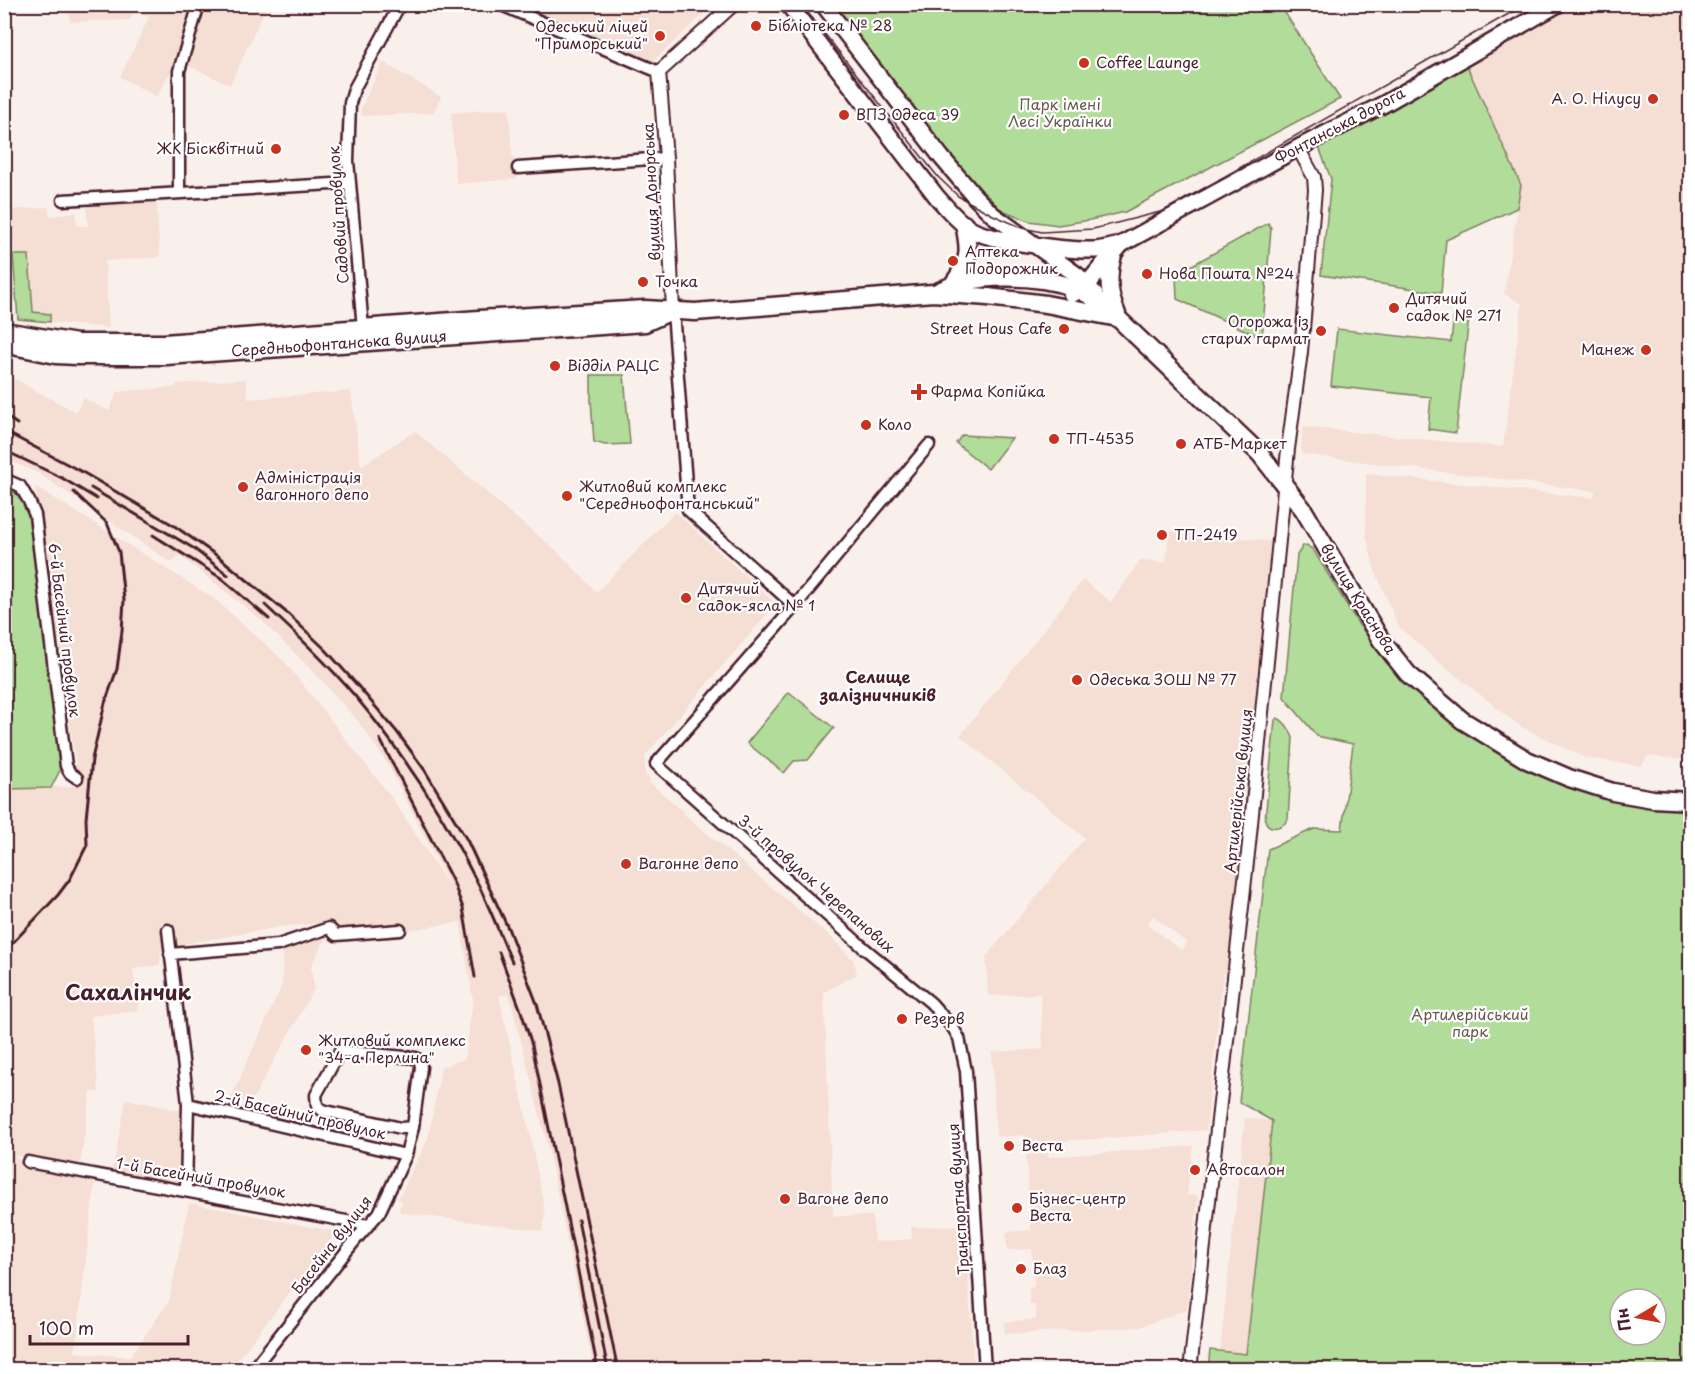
<svg xmlns="http://www.w3.org/2000/svg" width="1695" height="1374" font-family="'Playpen Sans',sans-serif">
<rect width="100%" height="100%" fill="#faf0eb"/>
<filter id="ink" filterUnits="userSpaceOnUse"><feTurbulence type="fractalNoise" baseFrequency=".0167" numOctaves="2"/><feDisplacementMap in="SourceGraphic" scale="12" xChannelSelector="R" yChannelSelector="G"/><feConvolveMatrix kernelMatrix="1 2 1 2 8 2 1 2 1" color-interpolation-filters="sRGB"/></filter>
<g filter="url(#ink)">
<path fill="#f5ded3" fill-rule="evenodd" d="M69,5h123l-20,66 -6,8 -9,18 -37,-20 29,-60 -15,-5 -4,8 -60,2z
M200,5h67l-37,80 -48,-22z
M521,5h192l-63,59z
M1562,5h128v730l-1,25 -41,-4 -7,10 -56,-8 -65,-32 -85,-67 -37,-33 -24,-58 -8,-34v-60l228,24 1,-7 -294,-37 2,-27 200,20 19,-143 -18,-10 17,-109 -57,-125z
M383,62l58,35 -8,16 -71,3 -1,-8z
M509,108l3,49h3l2,22 -61,5 -5,-71z
M156,196l4,61 -55,4 4,67 -91,-9 -8,-109 38,-3 2,9 26,-4 1,14h11l-2,-27z
M5,374l71,38 7,-14 26,13 8,-19 59,-5 1,-3 69,-5 2,20 103,-8 10,75 54,-35 101,87 40,32 41,42 78,-80 101,92 -131,152v18l5,5 -1,3 36,31 -1,1 147,123 23,24 3,13 -33,18 9,224h39l3,26 37,-3 -1,-12 54,-1 9,143h-380l-47,-225 -38,-150 -10,2 30,133 16,83 -2,19 -140,-18 -5,-3 5,-8 -5,-3 30,-60 13,-72 24,-8 8,-59 -13,-78 -53,8 -3,-7 -67,6 -7,-7 -50,5 -119,21 -1,17 -27,4 6,41 -48,6 8,76h-8l-11,73 -66,-9 13,11 68,16 -20,169 55,5 39,-56 20,-98 148,29 -107,137h-225l-1,-580 75,-3 -44,-300 181,114 69,62 107,136 61,94 -66,-129 -30,-43 -43,-48 -55,-54 -80,-63 -7,8 -133,-89 -34,-16z
M1169,531l110,11 -45,430 -11,1 -17,157 -67,6 -91,6 -1,2 -21,2 -1,-11 -29,2 -4,-85 51,-3 -3,-55 -52,2 -2,-39 99,-119 -125,-102 123,-156 28,22 29,-41 26,1zM1153,916l34,27 -5,8 -35,-27z
M328,934l-17,32 3,23 -63,113 -21,-2 52,-115 1,-36z
M126,1099l53,11 2,51 -3,24 -66,-13z
M1245,1118l27,3 -26,233 -26,-3z
M1193,1146l-6,49 11,1 -11,113 -47,18 -135,7 -1,-12 32,-3 -1,-14h-5l-1,-17 5,-1 -2,-38 -25,1 -1,-18 25,-2 -5,-75 22,-2v4z"/>
<path fill="#b2dc9a" stroke="#7e7e62" stroke-width="1.5" fill-rule="evenodd" d="M829,5h451l60,94 -215,113 -35,8 -32,5 -29,-4 -29,-12 -33,-32z
M1464,60l57,125 -4,23 -71,32 -5,53 -120,-18 10,-96 -14,-37z
M1268,223l3,5 -9,110 -85,-39 -1,-25z
M13,255h16l4,57 17,2v8l-32,-3z
M1454,315l15,2 -13,116 -28,-4 3,-32 -100,-11 6,-57 114,13z
M591,375h33l6,69 -25,1 -11,-3 -3,-42z
M962,435l50,3 -24,31 -32,-26z
M4,486c18,8 22,24 29,40l27,244 -9,18 -46,1z
M1307,545l7,6 45,74 50,62 33,27 36,25 41,23 171,41v566l-482,1 2,-20 36,4 26,-233 -33,-19 29,-253 46,-20 28,1 11,-86 -36,-8 -33,-39 13,-142 6,-9zM1620,1299h36v36h-36z
M789,692l45,36 -26,32 -14,1 -10,12 -37,-30z
M1277,718c8,3 14,13 16,20l-5,81c-5,9 -19,13 -23,1l10,-100z"/>
<g fill="none" stroke-linecap="round" stroke-linejoin="round">
<defs>
<path id="minor" d="M499,4l160,68
M518,168l148,-10
M179,193v-122l20,-67
M63,200l287,-17
M673,311l15,199 107,96
M363,328l-15,-167 2,-58 4,-14 46,-85
M929,445l-134,161 -139,158 208,184 67,55 22,25 6,10 7,33 19,299
M4,479l16,7 9,15 6,14 31,251 4,7 7,5
M168,930l20,174 -2,87
M170,954l108,-9 51,-17 7,7 64,-5
M188,1104l218,51
M28,1162l340,63
M252,1370l105,-132 22,-25 27,-58 7,-28 8,-60 -1,-6 -4,-3 -76,-7 -24,44 1,11 5,4 79,18 12,-1"/>
<path id="tertiary" d="M673,311l-7,-153 -7,-86 75,-68
M1190,1370l59,-526 39,-395 13,-97 14,-162 -1,-13 -16,-29"/>
<path id="secondary" d="M788,4l149,193c10,11 20,24 33,32 19,12 100,22 123,21 9,0 18,-3 27,-5l178,-97 86,-44 174,-100
M823,4l119,154 34,40 17,17 84,60 18,19"/>
<path id="primary" d="M1113,255c-6,21 -5,39 4,59
M953,284c17,-23 17,-33 11,-60
M937,292c36,-19 99,-18 137,-4 10,3 19,10 28,15l158,151 43,55 78,131 27,34 54,46 65,40 42,18 44,14 40,7 37,2
M1072,294l15,-9 33,-40
M4,331l73,12h87l315,-24 166,-10 50,3 238,-19 55,4 58,7 72,14
M4,344l52,11 21,1h89l479,-33 24,-11"/>
</defs>
<use href="#minor" stroke="#4a1f2b" stroke-width="15"/>
<use href="#tertiary" stroke="#4a1f2b" stroke-width="16"/>
<use href="#secondary" stroke="#4a1f2b" stroke-width="20"/>
<use href="#primary" stroke="#4a1f2b" stroke-width="21"/>
<use href="#minor" stroke="#fff" stroke-width="10"/>
<use href="#tertiary" stroke="#fff" stroke-width="12"/>
<use href="#secondary" stroke="#fff" stroke-width="15"/>
<use href="#primary" stroke="#fff" stroke-width="16"/>
<path stroke="#4a1f2b" stroke-width="1.5" d="M801,4l137,173 20,19 35,19 30,13 19,4 51,-3 71,-18 362,-207"/>
<path stroke="#4a1f2b" stroke-width="3" d="M4,415l13,9
M4,431l80,42 89,52 46,32 68,56 39,37 32,36 39,46 27,37 43,71 41,88 29,76 21,80 60,286
M4,450l58,28 35,21
M91,488l102,60 35,27
M153,535l68,43 48,41
M265,605c31,29 62,58 90,91 48,57 91,123 124,190 12,25 22,51 33,76
M380,739l74,145 9,24 12,69
M4,952l54,-57 12,-16 17,-34 -1,-26 6,-60 13,-56 12,-34 5,-38 2,-31 -5,-48 -12,-29 -33,-31
M499,952l22,59 11,34 66,325
M578,1220l30,150"/>
</g>
</g>
<g fill="#c8321e" stroke="#fff" stroke-width="2">
<circle cx="756" cy="26" r="6"/>
<circle cx="660" cy="36" r="6"/>
<circle cx="1084" cy="63" r="6"/>
<circle cx="1653" cy="99" r="6"/>
<circle cx="844" cy="115" r="6"/>
<circle cx="276" cy="149" r="6"/>
<circle cx="953" cy="261" r="6"/>
<circle cx="1147" cy="274" r="6"/>
<circle cx="643" cy="282" r="6"/>
<circle cx="1394" cy="308" r="6"/>
<circle cx="1064" cy="329" r="6"/>
<circle cx="1321" cy="331" r="6"/>
<circle cx="1646" cy="350" r="6"/>
<circle cx="555" cy="366" r="6"/>
<path d="M916 383h6v6h6v6h-6v6h-6v-6h-6v-6h6z"/>
<circle cx="866" cy="425" r="6"/>
<circle cx="1054" cy="439" r="6"/>
<circle cx="1181" cy="444" r="6"/>
<circle cx="243" cy="487" r="6"/>
<circle cx="567" cy="496" r="6"/>
<circle cx="1162" cy="535" r="6"/>
<circle cx="686" cy="598" r="6"/>
<circle cx="1077" cy="680" r="6"/>
<circle cx="626" cy="864" r="6"/>
<circle cx="902" cy="1019" r="6"/>
<circle cx="306" cy="1050" r="6"/>
<circle cx="1009" cy="1146" r="6"/>
<circle cx="1195" cy="1170" r="6"/>
<circle cx="785" cy="1199" r="6"/>
<circle cx="1017" cy="1208" r="6"/>
<circle cx="1021" cy="1269" r="6"/>
</g>
<g text-anchor="middle" stroke-width="4.5" stroke-linejoin="round" paint-order="stroke">
<g font-size="15" fill="#4a1f2b" stroke="#fff" text-anchor="start">
<text x="768" y="31">Бібліотека № 28</text>
<text x="648" y="32" text-anchor="end">Одеський ліцей<tspan x="648" dy="17">"Приморський"</tspan></text>
<text x="1096" y="68">Coffee Launge</text>
<text x="1641" y="104" text-anchor="end">А. О. Нілусу</text>
<text x="856" y="120">ВПЗ Одеса 39</text>
<text x="264" y="154" text-anchor="end">ЖК Бісквітний</text>
<text x="965" y="257">Аптека<tspan x="965" dy="17">Подорожник</tspan></text>
<text x="1159" y="279">Нова Пошта №24</text>
<text x="655" y="287">Точка</text>
<text x="1406" y="304">Дитячий<tspan x="1406" dy="17">садок № 271</tspan></text>
<text x="1309" y="327" text-anchor="end">Огорожа із<tspan x="1309" dy="17">старих гармат</tspan></text>
<text x="1052" y="334" text-anchor="end">Street Hous Cafe</text>
<text x="1634" y="355" text-anchor="end">Манеж</text>
<text x="567" y="371">Відділ РАЦС</text>
<text x="931" y="397">Фарма Копійка</text>
<text x="878" y="430">Коло</text>
<text x="1066" y="444">ТП-4535</text>
<text x="1193" y="449">АТБ-Маркет</text>
<text x="255" y="483">Адміністрація<tspan x="255" dy="17">вагонного депо</tspan></text>
<text x="579" y="492">Житловий комплекс<tspan x="579" dy="17">"Середньофонтанський"</tspan></text>
<text x="1174" y="540">ТП-2419</text>
<text x="698" y="594">Дитячий<tspan x="698" dy="17">садок-ясла № 1</tspan></text>
<text x="1089" y="685">Одеська ЗОШ № 77</text>
<text x="638" y="869">Вагонне депо</text>
<text x="914" y="1024">Резерв</text>
<text x="318" y="1046">Житловий комплекс<tspan x="318" dy="17">"34-а Перлина"</tspan></text>
<text x="1021" y="1151">Веста</text>
<text x="1207" y="1175">Автосалон</text>
<text x="797" y="1204">Вагоне депо</text>
<text x="1029" y="1204">Бізнес-центр<tspan x="1029" dy="17">Веста</tspan></text>
<text x="1033" y="1274">Блаз</text>
</g>
<g font-size="15" fill="#69584c" stroke="#fff">
<text x="1060" y="110">Парк імені<tspan x="1060" dy="17">Лесі Українки</tspan></text>
<text x="1470" y="1020">Артилерійський<tspan x="1470" dy="17">парк</tspan></text>
</g>
<g font-size="15" fill="#4a1f2b" stroke="#fff">
<text transform="translate(1340 126) rotate(-28)" y="5">Фонтанська дорога</text>
<text transform="translate(652 192) rotate(-93)" y="5">вулиця Донорська</text>
<text transform="translate(339 215) rotate(-94)" y="5">Садовий провулок</text>
<text transform="translate(339 344) rotate(-4)" y="5">Середньофонтанська вулиця</text>
<text transform="translate(1358 599) rotate(58)" y="5">вулиця Краснова</text>
<text transform="translate(64 630) rotate(83)" y="5">6-й Басейний провулок</text>
<text transform="translate(1239 791) rotate(-84)" y="5">Артилерійська вулиця</text>
<text transform="translate(816 884) rotate(41)" y="5">3-й провулок Черепанових</text>
<text transform="translate(300 1115) rotate(13)" y="5">2-й Басейний провулок</text>
<text transform="translate(201 1178) rotate(10)" y="5">1-й Басейний провулок</text>
<text transform="translate(959 1199) rotate(-94)" y="5">Транспортна вулиця</text>
<text transform="translate(332 1245) rotate(-52)" y="5">Басейна вулиця</text>
</g>
<g font-size="16" font-weight="bold" fill="#4a1f2b" stroke="#fff">
<text x="878" y="683">Селище<tspan x="878" dy="18">залізничників</tspan></text>
</g>
<g font-size="21" font-weight="bold" fill="#4a1f2b" stroke="#fff">
<text x="128" y="1000">Сахалінчик</text>
</g>
</g>
<rect width="1695" height="1374" fill="none" stroke="#fff" stroke-width="24"/>
<rect x="12" y="12" width="1671" height="1350" fill="none" stroke="#4a1f2b" stroke-width="2" filter="url(#ink)"/>
<g transform="translate(1638 1317) rotate(260)"><circle r="28" fill="#ffffff" stroke="#b7a5aa" stroke-width="1.5"/>
<path d="M0-4.5L10 22L0 15L-10 22Z" fill="#c8321e"/>
<text y="-9" font-size="16" font-weight="bold" text-anchor="middle" fill="#4a1f2b">Пн</text>
</g>
<path d="M30 1335v9h158v-9" fill="none" stroke="#4a1f2b" stroke-width="3"/>
<text x="39" y="1335" font-size="18" fill="#4a1f2b" stroke="#ffffff" stroke-width="4.5" paint-order="stroke">100 m</text>
</svg>
